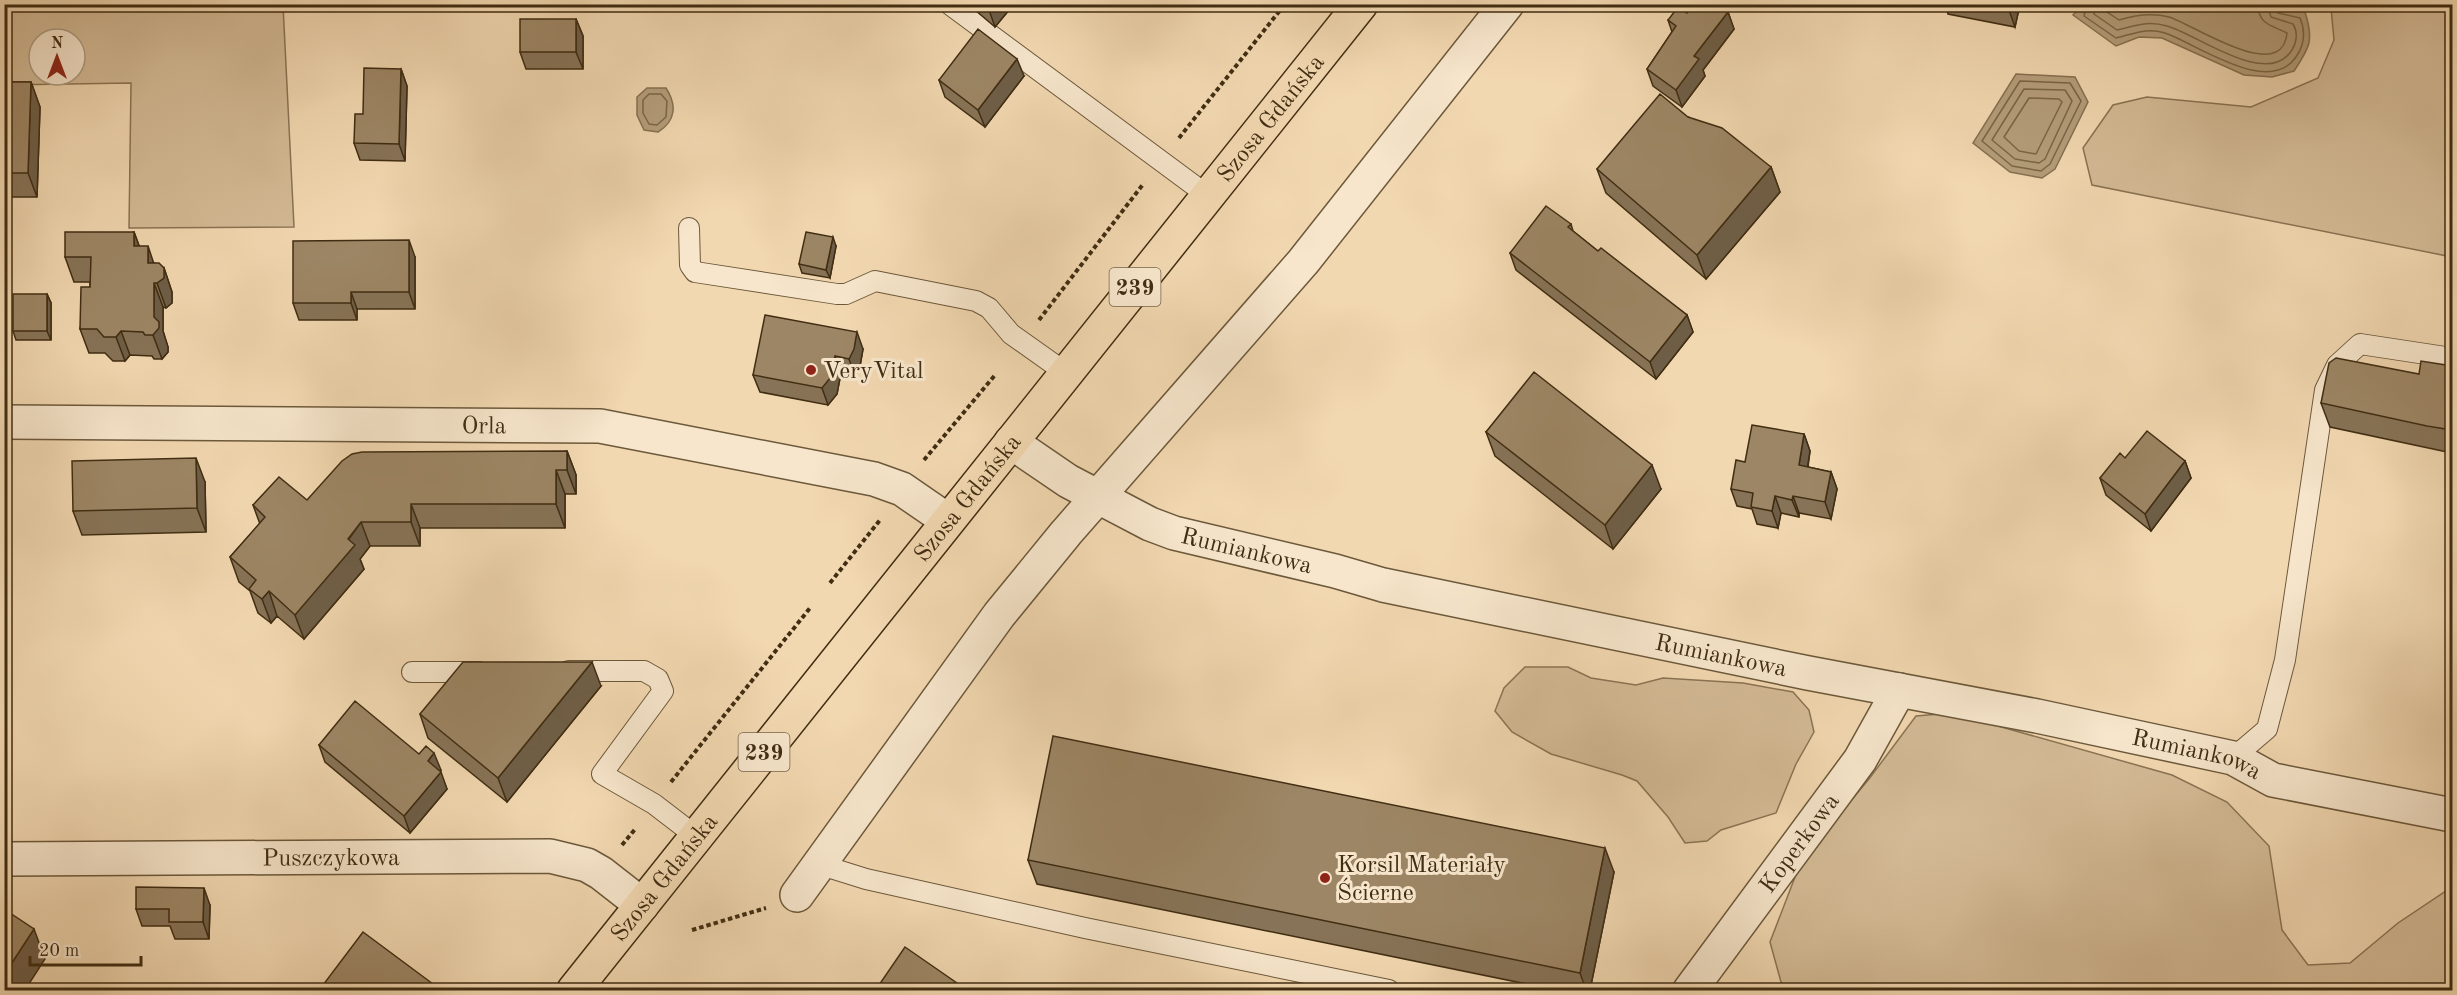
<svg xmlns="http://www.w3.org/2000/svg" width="2457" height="995" font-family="'Old Standard TT',serif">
<rect width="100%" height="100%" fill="#f2d8b1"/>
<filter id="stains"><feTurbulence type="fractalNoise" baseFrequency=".00333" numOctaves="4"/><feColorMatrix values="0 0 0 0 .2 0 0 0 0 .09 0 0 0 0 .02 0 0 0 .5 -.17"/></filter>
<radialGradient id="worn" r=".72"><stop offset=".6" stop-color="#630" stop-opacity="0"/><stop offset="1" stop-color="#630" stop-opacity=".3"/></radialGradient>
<path fill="#d4bb96" stroke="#8a7454" stroke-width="1.5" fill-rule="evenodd" d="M4,5h279l11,222 -165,1 2,-145 -126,2zM39,39h36v36h-36z
M2328,5h124v252l-360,-72 -9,-37 30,-43 34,-8 104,10 67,-29 16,-38 -3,-32z
M1525,667h43l23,11 45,7 27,-7 80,5 50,9 16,18 5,22 -18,32 -20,49 -55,17 -14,11 -22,2 -17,-26 -31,-36 -15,-6 -71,-21 -39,-22 -17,-21 9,-23z
M1952,713l220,62 55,27 42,44 13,84 26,35 42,-2 48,-40 54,-36v103h-661l-10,-8 -11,-40 32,-83 67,-80 47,-63z"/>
<path fill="#b59e7b" stroke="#867151" stroke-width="1.5" d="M2083,5l184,-1 38,8c9,28 5,35 -11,59l-22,6 -28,-2 -82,-37 -23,-1 -23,9 -43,-31z
M2016,74l59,3 13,25 -33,67 -13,9 -32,-6 -37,-29z
M647,88h19c11,17 10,33 -8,44l-14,-2 -7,-15v-18z"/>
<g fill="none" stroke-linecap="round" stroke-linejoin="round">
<path stroke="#7a6646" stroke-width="1.5" d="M2087,4l-3,12 32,22c18,-4 30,-11 49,-5 32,11 104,64 131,24 9,-13 10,-25 4,-39l-22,-5 -4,-9
M2094,4v10l23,16c18,-4 30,-10 50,-4 30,8 100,63 125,24 5,-8 6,-18 1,-26l-22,-7 -4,-13
M2103,4l1,6 15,10c16,-5 32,-8 50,-3 24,7 113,69 118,16 -15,-8 -29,-8 -29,-29
M2020,81l50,2 11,18 -31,63 -9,7 -29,-5 -30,-25z
M2024,89l41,1 7,11 -27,58 -6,4 -24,-4 -23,-19z
M661,94l6,7 -1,16 -9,8 -8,-1 -6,-11v-13l6,-6z
M2029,98l30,1 3,3 -26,52 -17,-3 -15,-14z"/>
<defs>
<path id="lane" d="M949,4l258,191
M689,228l1,37 5,7 142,22h9l29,-13 101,20 13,7 22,26 55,39
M569,671h75l14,8 5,12 -61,83 52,30 43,33
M412,672h67
M2233,758l34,-29 18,-69 40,-270 12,-25 23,-21 92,14
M818,864l48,15 219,49 304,62"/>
<g id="street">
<path id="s1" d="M4,422l596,4 274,53 28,10 45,31"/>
<path id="s2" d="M1011,442l57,39 82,43 24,9 161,38 48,14 425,88 229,43 196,42 40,22 179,35"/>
<path id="s3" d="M4,859l546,-3 37,9 14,8 41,32"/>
<path d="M797,895l202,-280 67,-82 237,-271 204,-258"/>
<path id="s4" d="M1690,990l170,-230 39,-70"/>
</g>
<g id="primary">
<path id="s5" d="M574,990l787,-986"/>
</g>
</defs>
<use href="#lane" stroke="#6c583a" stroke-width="22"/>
<use href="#street" stroke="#6c583a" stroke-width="36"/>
<use href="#primary" stroke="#402d12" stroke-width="36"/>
<path stroke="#402d12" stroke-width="4" stroke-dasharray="4.5 3" stroke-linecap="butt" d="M1179,138l106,-134
M1039,320l105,-137
M924,460l71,-85
M830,583l50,-63
M671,782l139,-174
M622,845l14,-17
M692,930l74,-22"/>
<use href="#lane" stroke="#f7e6cc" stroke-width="20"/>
<use href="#street" stroke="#f7e6cc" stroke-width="33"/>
<use href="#primary" stroke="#f2d8b1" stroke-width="33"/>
</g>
<path fill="#877357" stroke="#402d12" stroke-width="1.5" d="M968,4h46l-19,23z
M1945,4h75l-5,23 -67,-13z
M1728,12l6,17 -31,41 2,6 -23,31 -29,-21 -6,-17 25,-37 -4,-12 19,-7z
M576,19l7,17v33h-57l-6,-17z
M401,69l6,17 -2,75 -45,-1 -6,-17z
M1024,76l-39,51 -40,-30 -6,-17z
M4,82h27l9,25 -3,90h-33z
M1688,117l83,50 9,25 -74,87 -100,-86 -9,-24z
M1571,224l2,7 25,20 89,64 6,17 -37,47 -140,-109 -6,-17z
M134,232l5,14 15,17 10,5 8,24v11l-6,5 -3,-1v24l5,16v5l-6,7h-8l-2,-3 -22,-1 -5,6h-12l-8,-8h-16l-9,-24 10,-42v-5h-16l-9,-25z
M836,246l-6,32 -28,-5 -3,-9z
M415,257v52h-58v11h-58l-6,-17z
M47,294l4,9v37h-35l-3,-9z
M863,349l-3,17 -5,10 -14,-3 -4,21 -9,11 -68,-13 -7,-17z
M2452,366v87l-122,-26 -9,-24 98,-29z
M1486,432l175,57 -48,60 -118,-93z
M1804,434l6,17 -2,16 23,5 6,17 -6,30 -32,-6v4l-18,-4 -3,15 -21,-4 -5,-15 -15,-3 -6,-17 14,-27z
M567,451l9,24v19h-11v34h-145v18h-50l-10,13 4,10 -60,70 -27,-23 -6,7 -13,-10 -8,-22 -11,-9 -9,-25 30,-33 -7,-19 54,-5z
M2185,461l6,17 -40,53 -45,-36 -6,-17z
M205,482l1,50 -124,3 -9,-24z
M601,686l-94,116 -79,-64 -8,-24z
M319,745l100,9 22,16 -1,1 7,18 -37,44 -85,-71z
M1028,860l586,12 -24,118h-34l-519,-106z
M210,905l-1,34h-34l-5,-13h-28l-6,-17z
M879,985l88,5h-86z"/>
<path fill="#6e5e47" stroke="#402d12" stroke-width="1.5" d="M994,4h20l-19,23 -6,-17z
M2010,4h10l-5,23 -6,-17z
M1728,12l6,17 -31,41 2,6 -23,31 -6,-17 18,-34z
M576,19l7,17v33l-7,-17z
M1017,59l7,17 -39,51 -7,-17z
M401,69l6,17 -2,75 -6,-17z
M31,82l9,25 -3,90 -9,-24z
M1771,167l9,25 -74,87 -9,-24z
M134,232l9,24 -9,-10z
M833,237l3,9 -6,32 -4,-8z
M409,240l6,17v52l-6,-17z
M148,246l8,24 -8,-7z
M164,268l8,24v11l-6,5 -9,-25z
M154,283l9,24v24l5,16v5l-6,7 -9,-24z
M351,292l6,17v11l-6,-17z
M47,294l4,9v37l-4,-9z
M1687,315l6,17 -37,47 -6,-17z
M121,331l9,24 -5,6 -9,-24z
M857,332l6,17 -3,17 -5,10 -6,-17z
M835,356l6,17 -4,21 -9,11 -6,-17z
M1804,434l6,17 -5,31 -6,-17z
M567,451l9,24v19l-9,-24z
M196,458l9,24 1,50 -9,-24z
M2185,461l6,17 -40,53 -6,-17z
M1652,465l9,24 -48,60 -8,-24z
M556,470l9,24v34l-9,-24z
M1831,472l6,17 -6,30 -6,-17z
M1775,496l6,17 -3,15 -6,-17z
M1793,496l6,17v4l-7,-17z
M411,504l9,24v18l-9,-24z
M361,522l9,24 -10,13 4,10 -60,70 -9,-24z
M269,591l8,25 -6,7 -9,-24z
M592,662l9,24 -94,116 -9,-24z
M434,753l7,17 -7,8 -6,-17z
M441,772l6,17 -37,44 -6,-17z
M1605,848l9,24 -24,118h-4l-6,-17z
M204,888l6,17 -1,34 -6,-17z
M34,929l11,30 -20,31h-21v-15z"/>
<path fill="#9d8665" stroke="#402d12" stroke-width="1.5" d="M982,4h12l-5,6z
M1694,4h25l9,8 -34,44 5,3 -23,31 -29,-21 29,-43 -8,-6 10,-13 9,6z
M1981,4h29l-1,6z
M520,19h56v33h-56z
M978,29l39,30 -39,51 -39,-30z
M364,68l37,1 -2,75 -45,-1 1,-29h8z
M4,82h27l-3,91h-24z
M1660,94l28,23 34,11 49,39 -74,88 -100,-86z
M1546,206l25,18 -3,3 30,24 3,-3 86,67 -37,47 -140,-109z
M65,232h69v14h14v17h11l5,5v10l-7,5h-3v34l5,5v6l-6,7h-8l-2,-3 -22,-1 -5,6h-12l-7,-8h-17l1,-42h9l1,-30h-26z
M806,232l27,5 -7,33 -27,-6z
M409,240v52h-58v11h-58v-62z
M13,294h34v37h-34z
M765,315l92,17 -3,17 -5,10 -14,-3 -4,21 -9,11 -69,-13z
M2336,358l83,16 2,-13 31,5v64l-25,-4 -106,-23 8,-40z
M1534,372l118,93 -47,60 -119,-93z
M1752,425l52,9 -5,31 32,7 -6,30 -32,-6 -1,4 -17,-4 -3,15 -21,-4 2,-14 -22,-4 5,-29 9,2z
M2147,431l38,30 -40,53 -45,-36 20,-25 5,5z
M567,451v19h-11v34h-145v18h-50l-13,17 7,6 -60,70 -26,-24 -7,8 -13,-10 7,-9 -26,-23 35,-40 -12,-12 26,-28 28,23 35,-39 10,-7 10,-2z
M196,458l1,50 -124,3 -1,-50z
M463,662h129l-94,116 -78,-64z
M355,701l64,53 7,-8 8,7 -6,8 13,11 -37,44 -85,-71z
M1053,736l552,112 -25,125 -552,-113z
M136,887l68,1 -1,34h-34v-13h-33z
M4,909l30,20 -30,46z
M363,932l78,58h-111l-7,-5z
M905,947l62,43h-80l-8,-5z"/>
<g fill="#8f2418" stroke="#f7e6cc" stroke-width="2">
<circle cx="811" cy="370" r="6"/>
<circle cx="1325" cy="878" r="6"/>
</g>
<g text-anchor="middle" stroke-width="6" stroke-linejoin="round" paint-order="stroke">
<g fill="#f7e6cc" stroke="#77644a" stroke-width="1.5">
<rect x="1109.5" y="268" width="51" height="38" rx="4.5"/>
<rect x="738.5" y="733" width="51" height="38" rx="4.5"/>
</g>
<g font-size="22" font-weight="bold" fill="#402d12">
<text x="1135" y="295">239</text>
<text x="764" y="760">239</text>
</g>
<g font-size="24" fill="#402d12" stroke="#f7e6cc">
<text dy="8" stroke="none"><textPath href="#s5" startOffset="1116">Szosa Gdańska</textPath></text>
<text dy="8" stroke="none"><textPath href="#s1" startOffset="480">Orla</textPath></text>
<text dy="8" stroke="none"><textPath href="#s5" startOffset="630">Szosa Gdańska</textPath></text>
<text dy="8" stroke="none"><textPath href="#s2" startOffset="262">Rumiankowa</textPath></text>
<text dy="8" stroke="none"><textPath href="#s2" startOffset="748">Rumiankowa</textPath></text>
<text dy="8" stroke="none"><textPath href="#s2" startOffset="1234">Rumiankowa</textPath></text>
<text dy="8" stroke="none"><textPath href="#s4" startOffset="183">Koperkowa</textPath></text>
<text dy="8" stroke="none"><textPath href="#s3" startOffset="327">Puszczykowa</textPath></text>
<text dy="8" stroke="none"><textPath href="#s5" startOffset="144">Szosa Gdańska</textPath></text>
</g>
<g font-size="24" fill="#402d12" stroke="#f7e6cc" text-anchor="start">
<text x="823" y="378">VeryVital</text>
<text x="1337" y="872">Korsil Materiały<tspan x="1337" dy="28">Ścierne</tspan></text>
</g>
</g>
<rect width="2457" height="995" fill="none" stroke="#f2d8b1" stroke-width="24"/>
<rect x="6" y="6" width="2445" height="983" fill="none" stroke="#402d12" stroke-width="3"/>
<rect x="12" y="12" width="2433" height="971" fill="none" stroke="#402d12" stroke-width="1.5"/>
<g transform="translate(57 57)"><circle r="28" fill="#f7e6cc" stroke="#ae9c82" stroke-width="1.5"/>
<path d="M0-4.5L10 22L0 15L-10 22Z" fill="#8f2418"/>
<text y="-9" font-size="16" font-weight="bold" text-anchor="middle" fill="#402d12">N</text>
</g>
<path d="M30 956v9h111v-9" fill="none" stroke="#402d12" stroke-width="3"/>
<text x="39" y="956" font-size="18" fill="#402d12" stroke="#f7e6cc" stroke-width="4.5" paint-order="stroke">20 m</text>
<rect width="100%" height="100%" filter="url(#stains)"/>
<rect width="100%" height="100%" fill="url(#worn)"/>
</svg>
